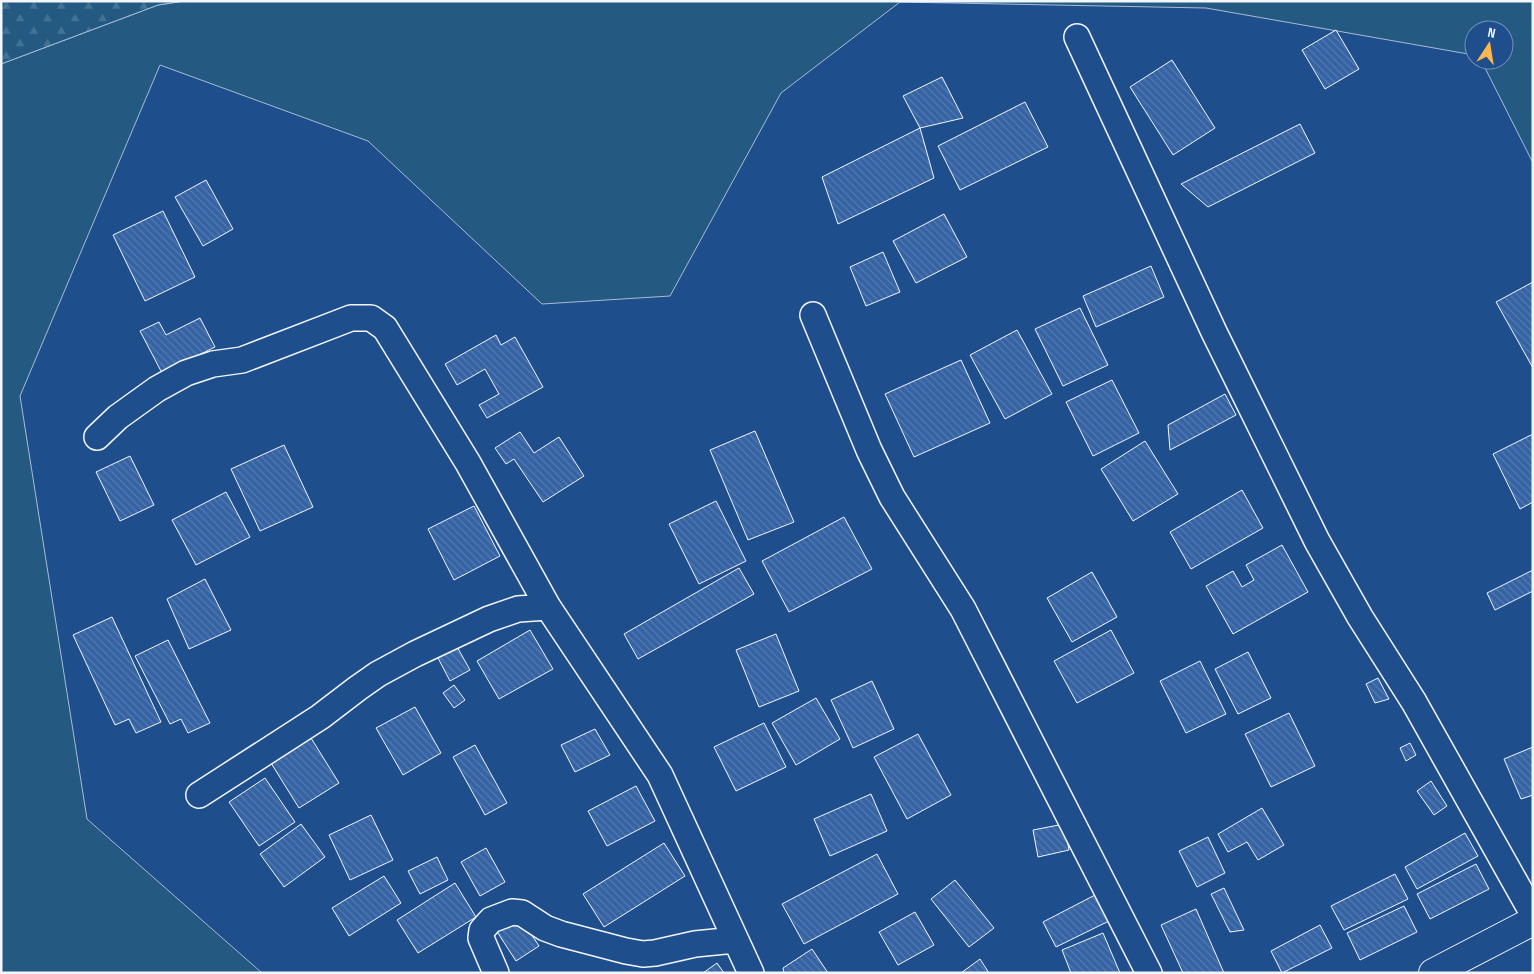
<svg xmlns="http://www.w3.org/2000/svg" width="1534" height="974" font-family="'Sofia Sans Condensed',sans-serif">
<defs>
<pattern id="forest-firs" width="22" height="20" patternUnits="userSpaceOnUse" patternTransform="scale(1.25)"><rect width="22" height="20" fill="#245a82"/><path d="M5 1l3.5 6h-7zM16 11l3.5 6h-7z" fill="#447295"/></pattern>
<pattern id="building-back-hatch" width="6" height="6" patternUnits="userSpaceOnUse" patternTransform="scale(1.25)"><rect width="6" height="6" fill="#3563a3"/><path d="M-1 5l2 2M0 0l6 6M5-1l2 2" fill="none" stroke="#537ab1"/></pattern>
</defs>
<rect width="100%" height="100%" fill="#1f4e8c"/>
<path fill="#245a82" stroke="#a8bbd7" d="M184,1h1349v162l-52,-103h23v-30h-30v25l-268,-47 -306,-6 -119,91 -111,203 -128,8 -174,-163 -208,-76 -140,331 67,423 175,154h-261v-909l157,-59z"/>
<path fill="url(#forest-firs)" stroke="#a8bbd7" d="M1,1h183l-26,4 -157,59z"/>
<path fill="url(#building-back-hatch)" stroke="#f2f6ff" d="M1336,30l23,39 -34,20 -23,-39z
M1172,60l43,68 -42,27 -43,-68z
M942,77l21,41 -43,10 -17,-32z
M1025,102l23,45 -88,43 -22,-44z
M1300,124l15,29 -107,54 -27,-23z
M920,128l14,50 -96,46 -16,-47z
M206,180l27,49 -30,17 -28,-49z
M163,211l32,66 -50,24 -32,-66z
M944,214l23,43 -51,26 -23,-42z
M883,252l17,40 -34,14 -16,-39z
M1151,266l13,31 -68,30 -13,-31z
M1533,282v86l-37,-66z
M1080,308l28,57 -45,21 -28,-57z
M200,318l15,29 -53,26 -22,-42 19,-9 7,13z
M1017,330l35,64 -47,25 -35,-64z
M496,335l5,10 14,-8 28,50 -56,31 -8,-13 20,-11 -14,-25 -28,16 -12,-21z
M961,360l29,63 -76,34 -29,-63z
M1112,380l27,53 -46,23 -27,-54z
M1225,394l11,21 -66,35 -2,-25z
M755,431l39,91 -46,18 -38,-90z
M520,432l14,21 25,-16 25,39 -41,26 -29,-43 -8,5 -11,-16z
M1533,434v68l-13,7 -27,-55z
M1145,441l33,53 -45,27 -32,-52z
M284,445l29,62 -53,24 -29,-62z
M130,456l24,49 -34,16 -24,-49z
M1242,490l21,38 -72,41 -21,-37z
M226,492l24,45 -54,28 -24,-45z
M716,501l30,60 -47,23 -30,-60z
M474,506l26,50 -46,24 -26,-51z
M844,517l28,52 -83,43 -27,-51z
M1282,545l26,47 -75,42 -27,-48 27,-15 9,16 12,-7 -8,-15z
M739,568l15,26 -116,65 -14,-25z
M1533,570v21l-38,19 -8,-17z
M1092,572l25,45 -45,25 -25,-44z
M205,579l26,51 -42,19 -22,-50z
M112,617l49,105 -25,11 -7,-14 -14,6 -42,-90z
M530,630l23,39 -54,30 -22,-38z
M1111,630l23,43 -57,30 -23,-42z
M776,634l23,57 -40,16 -23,-57z
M168,640l42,83 -22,10 -7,-14 -11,5 -35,-68z
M456,645l14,25 -20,11 -13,-25z
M1248,652l23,46 -33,16 -23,-45z
M1200,661l26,53 -40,19 -26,-52z
M1378,678l11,21 -14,4 -9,-19z
M872,681l22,48 -41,19 -22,-48z
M454,685l11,15 -11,8 -11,-15z
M816,698l24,41 -44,26 -24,-42z
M415,707l26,46 -38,22 -27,-47z
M1289,713l26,53 -44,21 -26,-53z
M764,723l22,44 -50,24 -22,-44z
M595,729l15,26 -35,17 -14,-27z
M918,734l33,61 -44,24 -33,-62z
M311,738l28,45 -40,25 -28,-45z
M1410,743l6,12 -10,6 -6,-13z
M475,745l32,58 -22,12 -32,-58z
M1533,747v48l-12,4 -17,-40z
M265,778l30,44 -36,24 -30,-44z
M1431,781l16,25 -13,9 -17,-24z
M636,786l19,35 -48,25 -19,-35z
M871,794l16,37 -57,25 -16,-37z
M1262,808l22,37 -26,15 -11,-18 -19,10 -10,-18z
M371,815l22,45 -43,20 -21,-45z
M301,824l24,33 -41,30 -24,-33z
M1064,824l5,26 -31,7 -5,-27z
M1465,833l13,23 -61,33 -12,-22z
M1208,837l17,36 -28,14 -18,-36z
M664,843l21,33 -81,51 -21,-33z
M486,848l19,34 -25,14 -19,-34z
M877,854l21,40 -94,50 -22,-40z
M437,857l11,23 -28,14 -12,-23z
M1476,864l13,25 -59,30 -13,-25z
M1395,874l13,25 -64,31 -13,-24z
M384,876l17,27 -52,33 -17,-28z
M955,880l39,48 -25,19 -38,-48z
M455,883l21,34 -58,36 -21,-33z
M1224,888l20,42 -14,2 -19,-38z
M1095,895l14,26 -53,26 -13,-25z
M1404,906l13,26 -57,28 -13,-27z
M1196,909l28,64h-41l-22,-48z
M517,912l22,34 -23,15 -22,-34z
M915,912l19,33 -36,20 -19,-33z
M1320,925l12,23 -50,25 -11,-22z
M1103,933l17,40h-49l-9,-23z
M812,949l16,24h-44l-1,-5z
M980,959l9,14h-28z
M717,963l7,10h-21z"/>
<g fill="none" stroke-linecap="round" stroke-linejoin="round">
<defs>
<path id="street" d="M1077,37l137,295 103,209 43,76 54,85 119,212
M813,315l56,135 23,47 71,112 186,364
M97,437l21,-20 39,-28 29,-16 27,-9 29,-4 109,-42h20l14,10 83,135 80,144 112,168 91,198
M199,795l121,-78 38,-29 20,-14 37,-20 74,-35 29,-10 30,-2
M496,973l-15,-35 1,-8 9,-10 21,-8 10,1 23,15 16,6 65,17 17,3 12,-1 40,-9 40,-4"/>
<path id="secondary" d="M1433,973l100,-52"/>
</defs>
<use href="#street" stroke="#f2f6ff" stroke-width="28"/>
<use href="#secondary" stroke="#f2f6ff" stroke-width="30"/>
<use href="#street" stroke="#1f4e8c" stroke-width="25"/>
<use href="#secondary" stroke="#1f4e8c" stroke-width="28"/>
</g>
<rect width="1534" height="974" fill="none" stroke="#f2f6ff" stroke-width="5"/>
<g transform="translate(1489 45) rotate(12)"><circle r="24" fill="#1f4e8c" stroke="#7391ba"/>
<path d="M0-4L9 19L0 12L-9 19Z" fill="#ffb74d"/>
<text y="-8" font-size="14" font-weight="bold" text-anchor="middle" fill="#f2f6ff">N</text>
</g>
</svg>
